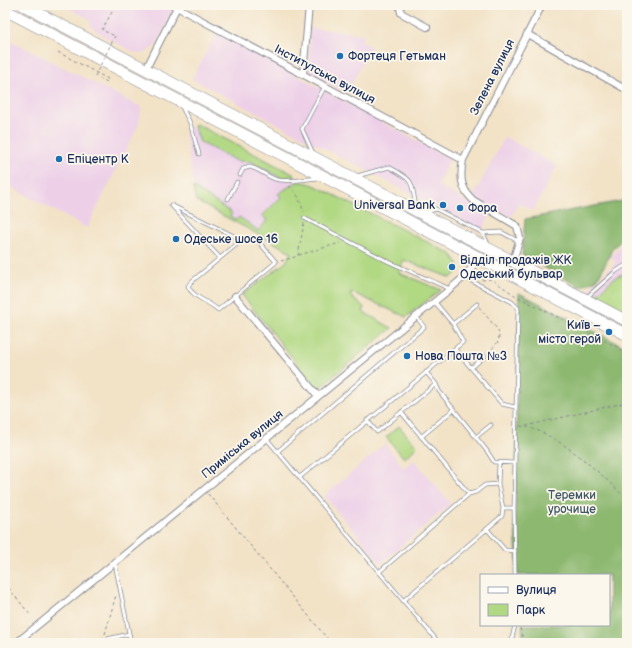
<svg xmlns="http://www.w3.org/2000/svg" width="632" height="648" font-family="'Balsamiq Sans',sans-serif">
<rect width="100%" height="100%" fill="#fbf7ec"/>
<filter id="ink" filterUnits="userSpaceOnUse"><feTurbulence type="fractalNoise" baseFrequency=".025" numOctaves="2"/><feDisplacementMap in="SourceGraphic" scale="8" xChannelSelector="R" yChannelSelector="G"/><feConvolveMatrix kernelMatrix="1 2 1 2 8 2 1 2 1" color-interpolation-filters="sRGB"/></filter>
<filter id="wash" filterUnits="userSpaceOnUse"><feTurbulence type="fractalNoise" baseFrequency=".012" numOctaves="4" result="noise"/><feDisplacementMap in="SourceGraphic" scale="16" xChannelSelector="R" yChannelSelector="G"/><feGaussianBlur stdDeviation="0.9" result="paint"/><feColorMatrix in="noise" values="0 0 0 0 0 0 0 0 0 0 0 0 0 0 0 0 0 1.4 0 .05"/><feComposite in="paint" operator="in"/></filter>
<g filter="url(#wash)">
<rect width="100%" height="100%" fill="#f2e2c6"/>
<path fill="#edd0e8" d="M63,5h99l11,6 -17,34 -9,7 -5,1h-6l-31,-16 -15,-11 1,-2 -2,-5z
M310,28l53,6 -1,8 9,5 -24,46 -32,-16 -6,-7z
M217,32l233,127 -13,26 53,30 -8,16 -290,-152z
M5,38l136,69 -2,17 -52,104 -82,-44z
M196,124l97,50 3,8 -8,7 -27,47 -65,-35 -11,-68z
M505,137l52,29 -24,45 -14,-8 -8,14 -38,-20z
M627,238v77l-42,-21 31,-32 -5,-5z
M385,444l19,24 10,-8 37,44 -70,59 -57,-67z"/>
<path fill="#b1d882" stroke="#668470" d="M196,124l97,50 1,3 -13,1 -29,-16 -15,-1 -32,-16 -5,-3 -6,-16z
M296,182h8l10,3 137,69 7,9v8l-7,7 -47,-18 -5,13 42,17 -35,27 -55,-25v5l13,10 -1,5 29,16 -72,59h-4l-74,-92 44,-33 5,-10 -95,-51 -3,-14 39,26 -2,3 6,4 3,-3 20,14 8,-11 -5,-4 19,-19 -3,-3z
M623,274h4v41l-35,-18c12,-5 17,-20 31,-23z
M399,426l18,21 -13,11 -18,-21z"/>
<path fill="#8cb870" stroke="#547467" d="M627,200v35l-15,14 -4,10 -11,21 -17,7 -58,-32 3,-36z
M519,293l108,55v295h-104l-1,-18h87v-50h-91l-3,-49z"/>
</g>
<g filter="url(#ink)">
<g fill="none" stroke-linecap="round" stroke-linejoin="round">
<defs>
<path id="lane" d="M182,107l8,16 9,31
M313,153l-11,-24 23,-43
M240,175l3,-6 7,-2c9,2 16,9 25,12 9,4 31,0 43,-1
M357,176l32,-9c25,14 22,12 27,40
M228,199l9,-17
M426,212l10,-3 47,24 5,11
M304,218l85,44 61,27
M483,233l18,-1 19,10
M248,238l10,3 18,21 -58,48c-8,-8 -26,-13 -30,-24l3,-4 51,-42z
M220,258l-49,-53 71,35
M464,277l48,25 6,6 -4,200 1,67
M587,297l28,-25 12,-8
M453,324l24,-20
M455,349l47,55 13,3
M471,368l14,-12
M426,372l10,12 3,7 48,60 7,11 21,1
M401,412l68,82
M367,420l10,12 59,-48
M421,437l32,-27
M476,437l15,-12
M266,438l173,205
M278,451l146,-124 -8,-11
M300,477l163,-135 -10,-18 -19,-23
M498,484l5,24
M487,529l18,21 10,1
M115,564l15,74 3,5
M379,572l90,-78 7,-2 9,-7 13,-1 1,-21
M403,601l99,-85 1,-8h11
M101,643l2,-3 26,-6
M511,643l4,-18"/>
<path id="street" d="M173,5l290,155
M402,5l-2,3 1,5 26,14
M527,34l100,56
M146,69l32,-64
M303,75l6,-70
M513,261l7,-23 -3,-12 -44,-26c-13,-12 -13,-24 -10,-40l79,-155
M235,296l83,100
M16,643l434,-354 14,-12 15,-18"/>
<path id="highway" d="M23,5l604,316
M5,10l622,325"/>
</defs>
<use href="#lane" stroke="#868892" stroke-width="4.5"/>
<use href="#street" stroke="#868892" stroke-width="8"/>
<use href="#highway" stroke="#868892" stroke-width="12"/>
<path stroke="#868892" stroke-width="1" stroke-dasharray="3 3" stroke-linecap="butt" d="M112,12l-10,18 13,6
M58,52l50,27 -1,3 -12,-6
M289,186l8,8 7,18
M299,255l41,-12
M281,261l17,-5 6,-33
M482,280l9,-1 25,17 103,52 8,13
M479,307l19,23 1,6 -1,6 -10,11
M520,426c32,2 86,51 107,74
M526,426l101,-24
M208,494l123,149
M5,583l26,33
M520,628l4,15
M105,634l11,-39"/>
<use href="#lane" stroke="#fff" stroke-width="3"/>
<use href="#street" stroke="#fff" stroke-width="6"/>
<use href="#highway" stroke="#fff" stroke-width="11"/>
<path stroke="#868892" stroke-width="1" stroke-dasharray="3 3" stroke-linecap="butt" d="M95,76l20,-40"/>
</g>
</g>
<g fill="#1f6fb2" stroke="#fbf7ec" stroke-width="1.5">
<circle cx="340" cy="56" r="4"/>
<circle cx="59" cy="159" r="4"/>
<circle cx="443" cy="205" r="4"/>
<circle cx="460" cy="208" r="4"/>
<circle cx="176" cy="239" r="4"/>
<circle cx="452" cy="267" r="4"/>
<circle cx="609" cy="332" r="4"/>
<circle cx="407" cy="356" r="4"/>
</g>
<g text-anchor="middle" stroke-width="3.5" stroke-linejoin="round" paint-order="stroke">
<g font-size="12" fill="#1b2f5e" stroke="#fbf7ec" text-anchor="start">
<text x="348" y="60">Фортеця Гетьман</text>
<text x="67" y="163">Епіцентр К</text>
<text x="435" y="209" text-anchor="end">Universal Bank</text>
<text x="468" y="212">Фора</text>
<text x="184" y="243">Одеське шосе 16</text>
<text x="460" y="264">Відділ продажів ЖК<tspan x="460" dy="14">Одеський бульвар</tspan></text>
<text x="601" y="329" text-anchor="end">Київ –<tspan x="601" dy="14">місто герой</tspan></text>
<text x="415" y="360">Нова Пошта №3</text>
</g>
<g font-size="12" fill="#1b2f5e" stroke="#fbf7ec">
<text transform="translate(325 74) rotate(28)" y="4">Інститутська вулиця</text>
<text transform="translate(492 77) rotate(-63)" y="4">Зелена вулиця</text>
<text transform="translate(242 444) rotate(-39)" y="4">Приміська вулиця</text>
</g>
<g font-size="12" fill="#405967" stroke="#fbf7ec">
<text x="572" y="499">Теремки<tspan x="572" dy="14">урочище</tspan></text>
</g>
</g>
<rect width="632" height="648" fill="none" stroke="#fbf7ec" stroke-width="20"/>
<rect x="480" y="574" width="130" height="52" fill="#fbf7ec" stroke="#a1a7b3"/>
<rect x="488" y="587" width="20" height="6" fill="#ffffff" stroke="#a1a7b3"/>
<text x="516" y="594" font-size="12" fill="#1b2f5e">Вулиця</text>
<rect x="488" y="604" width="20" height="12" fill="#b1d882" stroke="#a1a7b3"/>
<text x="516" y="614" font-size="12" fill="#1b2f5e">Парк</text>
</svg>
